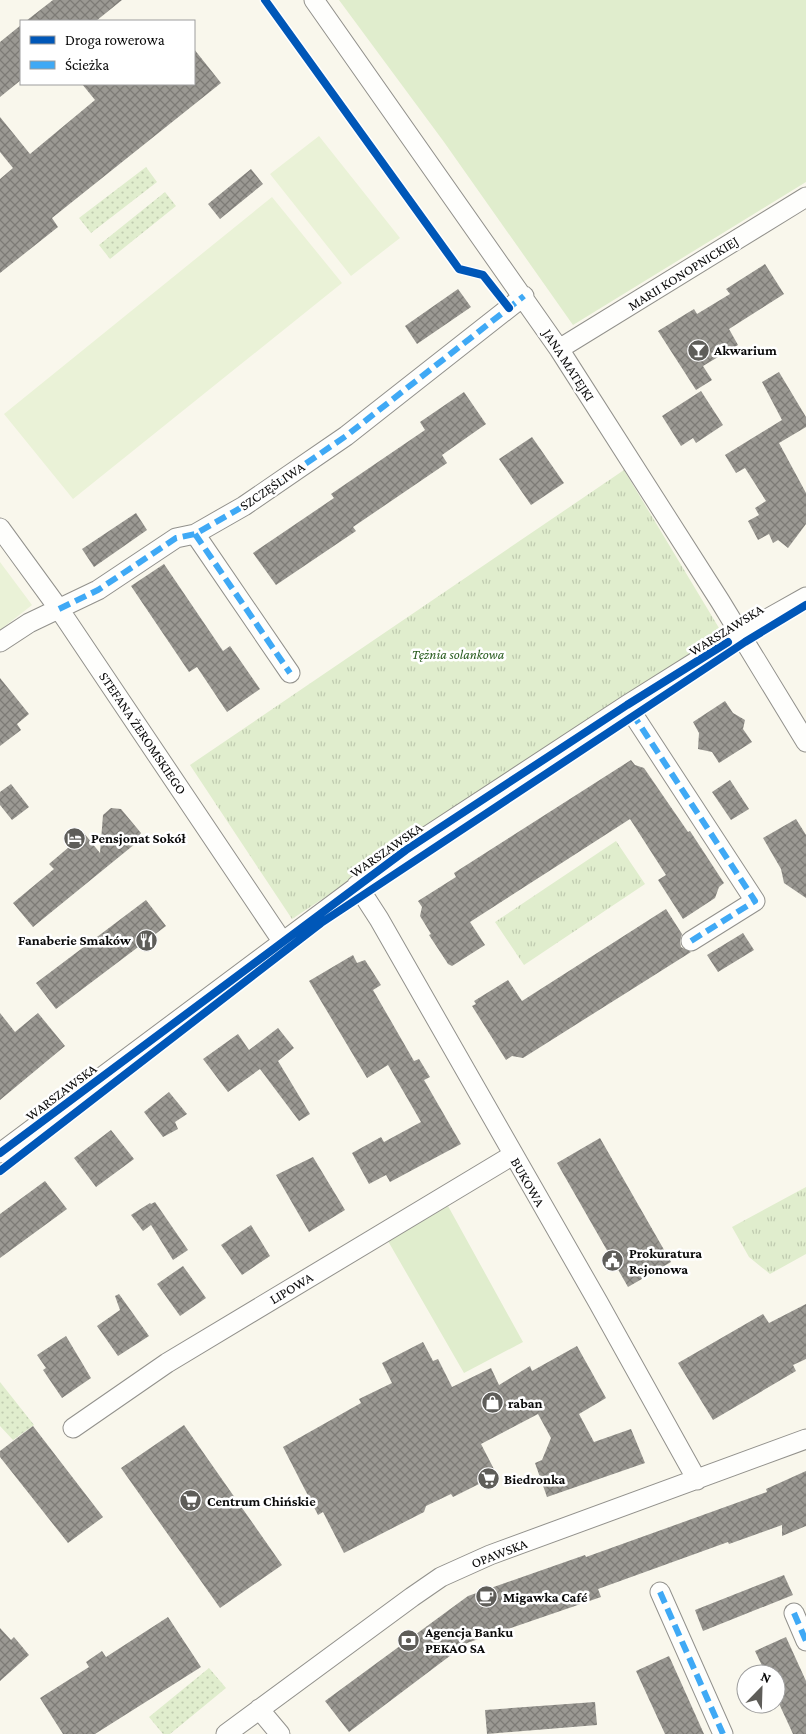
<svg xmlns="http://www.w3.org/2000/svg" width="806" height="1734" font-family="'Crimson Pro',serif">
<defs>
<pattern id="grass-dots" width="8" height="8" patternUnits="userSpaceOnUse" patternTransform="scale(1.25)"><rect width="8" height="8" fill="#e0edcd"/><path d="M2 2h.1M6 6h.1" fill="none" stroke="#bfcaaf" stroke-width="1.8" stroke-linecap="round"/></pattern>
<pattern id="park-tufts" width="24" height="20" patternUnits="userSpaceOnUse" patternTransform="scale(1.25)"><rect width="24" height="20" fill="#e0edcd"/><path d="M3 7l-1-3M5 7V3M7 7l1-3M15 17l-1-3M17 17v-4M19 17l1-3" fill="none" stroke="#bfcaaf"/></pattern>
<pattern id="building-cross-hatch" width="8" height="8" patternUnits="userSpaceOnUse" patternTransform="scale(1.25)"><rect width="8" height="8" fill="#9b9993"/><path d="M0 0l8 8M0 8l8-8" fill="none" stroke="#7d7b76"/></pattern>
</defs>
<rect width="100%" height="100%" fill="#f9f7ec"/>
<path fill="url(#grass-dots)" d="M146,167l11,15 -66,51 -12,-15z
M165,192l11,14 -66,53 -11,-14z
M0,1382l34,43 -21,15 -13,-14z
M209,1668l17,20 -56,46h-7l-14,-17z"/>
<path fill="url(#park-tufts)" d="M624,470l95,158 -3,8 -8,8 -416,275 -102,-154z
M616,841l29,43 -121,81 -29,-43z
M806,1187v67l-36,20 -21,-17 -17,-30z"/>
<path fill="#e0edcd" d="M339,0h467v182l-233,143 -129,-183z
M448,1206l75,136 -59,31 -76,-132z"/>
<path fill="#eaf2d7" d="M319,136l81,102 -49,38 -81,-102z
M272,197l70,86 -269,216 -69,-85z
M0,562l32,43 -32,25z"/>
<path fill="url(#building-cross-hatch)" d="M53,0h69l-26,21h-70z
M21,25v55l-21,17v-55z
M194,49l27,34 -169,135 6,9 -58,46v-94l13,-11 -13,-16v-35l30,37 65,-54 -13,-16h112z
M251,169l12,15 -43,35 -12,-15z
M765,264l19,30 -55,35 9,16 -35,21 9,14 -16,10 -38,-59 36,-22 3,5 33,-20 -4,-5z
M458,289l13,18 -54,37 -12,-18z
M779,372l27,45v10l-27,16 27,50v31l-18,24 -10,-8 -5,3 -4,-9 -11,6 -10,-19 11,-6 -4,-7 11,-7 -21,-33 -9,5 -11,-18 57,-35 -20,-38z
M701,391l22,34 -27,18 -3,-5 -12,8 -19,-30z
M464,392l22,32 -44,31 5,8 -94,64 3,4 -80,54 -23,-32 81,-55 -3,-4 94,-64 -5,-8z
M532,437l32,46 -33,22 -32,-46z
M136,513l11,17 -53,37 -12,-18z
M164,564l59,87 7,-5 30,43 -33,23 -30,-45 -8,5 -58,-86z
M0,678l29,36 -12,10 4,6 -21,16z
M725,701l8,12 12,7 -2,9 9,13 -33,21 -7,-11 -14,-3 1,-16 -6,-11z
M631,760l4,5 9,3 44,64 2,-1 34,52 -5,4 -4,11 -32,21 -25,-39 8,-5 -36,-56 -160,103 15,23 -33,21 -4,-2 -19,-29 2,-1 -11,-18 2,-9 -4,-6 38,-24 -2,-4z
M730,780l19,29 -18,11 -19,-28z
M11,784l18,23 -17,13 -12,-15v-13z
M111,808l10,1 20,24 -2,3 2,3 -108,88 -20,-24 41,-34 -5,-5 20,-17 -2,-2 16,-13 17,21 3,-38z
M796,819l10,16v63l-22,-15 -3,-14 -18,-31z
M146,900l20,26 -110,83 -20,-26z
M666,909l16,25 -2,7 1,6 10,5 -168,106 -11,-2 -6,4 -34,-54 4,-2 -2,-3 34,-21 14,21z
M743,933l11,17 -36,22 -11,-17z
M353,955l4,8 8,-3 16,25 -8,5 41,71 5,-2 11,18 -6,3 37,64 -71,38 -4,-7 -17,9 -17,-31 29,-16 3,5 37,-20 -33,-57 -21,13 -58,-97z
M0,1013l15,19 23,-19 27,33 -65,54z
M278,1028l16,20 -16,13 32,53 -11,7 -39,-52 -32,23 -25,-33 35,-25 11,16z
M169,1092l18,22 -12,8 3,7 -15,8 -19,-25z
M111,1130l23,29 -38,28 -22,-29z
M600,1138l71,124 -43,25 -71,-124z
M313,1157l32,53 -36,22 -33,-57z
M45,1181l22,28 -67,49v-44z
M155,1202l33,48 -15,10 -22,-35 -8,6 -12,-16 19,-12 1,1z
M251,1225l19,31 -28,19 -21,-30z
M183,1266l23,32 -26,18 -23,-32z
M119,1294l30,42 -31,20 -21,-30 23,-16 -5,-14z
M806,1304v55l-13,6 3,6 -83,49 -35,-57 85,-49 6,9z
M66,1336l25,42 -29,20 -19,-28 3,-2 -9,-13z
M423,1342l10,19 5,-2 14,28 39,-19 8,17 31,-19 2,5 45,-25 29,52 -27,16 15,28 37,-13 14,34 -98,34 -12,-34 7,-3 9,-22 -13,-24 -57,30 16,31 -44,22 -2,-3 -25,12 -2,6 -80,41 -21,-41 -5,3 -35,-68 78,-44 -2,-4 33,-16 -10,-20z
M184,1425l98,140 -62,43 -99,-140z
M33,1426l70,91 -35,26 -68,-86v-6z
M806,1471v55l-24,10v-11l-53,19 -1,-2 -130,47 3,8 -134,46 -118,89 -24,-31 143,-105 117,-41 1,2 181,-65 -1,-3z
M784,1575l9,20 -90,36 -8,-21z
M168,1617l33,50 -106,67h-32l-23,-36 49,-31 -3,-5 16,-11 4,6z
M0,1628l11,12 3,-3 15,18 -29,26z
M786,1637l20,44v53h-13l-17,-37v-23h-10l-11,-23z
M669,1656l14,31 21,47h-39l-29,-63z
M595,1702l2,23 -110,9 -2,-24z"/>
<g fill="none" stroke-linecap="round" stroke-linejoin="round">
<defs>
<path id="street" d="M314,0l245,349 161,252 86,141
M559,349l247,-152
M0,528l59,81 223,332
M195,534l95,139
M0,642l29,-19 69,-33 78,-52 19,-4 49,-28 102,-70 178,-140
M627,705l128,196 -64,40
M357,885l22,34 219,383 99,178
M0,1153l406,-303 221,-145 113,-71 66,-37
M73,1428l94,-65 346,-208
M660,1592l63,142
M794,1613l12,28
M259,1709l21,25
M226,1734l186,-137 29,-20 49,-22 316,-116"/>
</defs>
<use href="#street" stroke="#92918c" stroke-width="21"/>
<use href="#street" stroke="#fefefc" stroke-width="19"/>
<path stroke="#3fa9f5" stroke-width="6" stroke-dasharray="12 6" stroke-linecap="butt" d="M195,534l95,139
M59,609l39,-19 78,-52 19,-4 49,-28 102,-70 178,-140
M632,713l123,188 -64,40
M660,1592l63,142
M794,1613l12,28"/>
<defs>
<path id="cycleway" d="M265,0l194,269 24,6 26,33
M0,1153l406,-303 221,-145 101,-63
M0,1171l321,-248 424,-281 61,-37"/>
</defs>
<use href="#cycleway" stroke="#fff" stroke-width="11"/>
<use href="#cycleway" stroke="#0057b8" stroke-width="8"/>
</g>
<defs>
<symbol id="bar-disc" viewBox="-11 -11 22 22"><circle r="9.5" fill="#5e5d59" stroke="#fff"/><path d="M-6-5H6L.8 .8V4.5H3.5V6h-7V4.5H-.8V.8Z" fill="#fff"/></symbol>
<symbol id="hotel-disc" viewBox="-11 -11 22 22"><circle r="9.5" fill="#5e5d59" stroke="#fff"/><path d="M-6-4.5h1.5V1H6V5H4.5V3h-9V5H-6ZM-4 0a1.8 1.8 0 1 1 3.6 0ZM.5 0V-2.5h3Q6-2.5 6 0Z" fill="#fff"/></symbol>
<symbol id="restaurant-disc" viewBox="-11 -11 22 22"><circle r="9.5" fill="#5e5d59" stroke="#fff"/><path d="M-5-6h1v4h1v-4h1v4h1v-4h1v5L-1.5 .5V6h-2V.5L-5-1ZM5-6V6H3V1.5H1.5Q1.5-4 5-6Z" fill="#fff"/></symbol>
<symbol id="civic-disc" viewBox="-11 -11 22 22"><circle r="9.5" fill="#5e5d59" stroke="#fff"/><path d="M-.6-6.5H3V-4.5H.6V-3L4-1V1h2V6H-6V1h2V-1L-.6-3ZM-1.2 2.5V6h2.4V2.5Z" fill="#fff"/></symbol>
<symbol id="shop-disc" viewBox="-11 -11 22 22"><circle r="9.5" fill="#5e5d59" stroke="#fff"/><path d="M-5-2.5h2.3a2.7 3.5 0 0 1 5.4 0H5L5.5 6h-11ZM-1.5-2.5h3a1.5 2.3 0 0 0-3 0Z" fill="#fff"/></symbol>
<symbol id="supermarket-disc" viewBox="-11 -11 22 22"><circle r="9.5" fill="#5e5d59" stroke="#fff"/><path d="M-6-5.5h2.5l.6 2H6L4.5 2H-2.5L-4.4-4H-6ZM-1.5 3.2a1.3 1.3 0 1 0 .1 0ZM3 3.2a1.3 1.3 0 1 0 .1 0Z" fill="#fff"/></symbol>
<symbol id="cafe-disc" viewBox="-11 -11 22 22"><circle r="9.5" fill="#5e5d59" stroke="#fff"/><path d="M-5.5-4.5H6V0H3Q3 3.5 0 3.5H-2.5Q-5.5 3.5-5.5 0ZM3-3.2v2h1.7v-2ZM-6 4.5H4V6H-6Z" fill="#fff"/></symbol>
<symbol id="bank-disc" viewBox="-11 -11 22 22"><circle r="9.5" fill="#5e5d59" stroke="#fff"/><path d="M-6-4H6V4H-6ZM0-2.3a2.3 2.3 0 1 0 0 4.6a2.3 2.3 0 1 0 0-4.6Z" fill="#fff"/></symbol>
</defs>
<g fill-rule="evenodd">
<use href="#bar-disc" x="686" y="338" width="25" height="25"/>
<use href="#hotel-disc" x="62" y="826" width="25" height="25"/>
<use href="#restaurant-disc" x="134" y="928" width="25" height="25"/>
<use href="#civic-disc" x="600" y="1248" width="25" height="25"/>
<use href="#shop-disc" x="480" y="1390" width="25" height="25"/>
<use href="#supermarket-disc" x="476" y="1466" width="25" height="25"/>
<use href="#supermarket-disc" x="178" y="1488" width="25" height="25"/>
<use href="#cafe-disc" x="474" y="1584" width="25" height="25"/>
<use href="#bank-disc" x="396" y="1628" width="25" height="25"/>
</g>
<g text-anchor="middle" stroke-width="5" stroke-linejoin="round" paint-order="stroke">
<g font-size="14" fill="#0a0a0a" stroke="#fff">
<text transform="translate(683 273) rotate(-32)" y="5">MARII KONOPNICKIEJ</text>
<text transform="translate(569 365) rotate(57)" y="5">JANA MATEJKI</text>
<text transform="translate(272 486) rotate(-34)" y="5">SZCZĘŚLIWA</text>
<text transform="translate(726 630) rotate(-32)" y="5">WARSZAWSKA</text>
<text transform="translate(143 733) rotate(56)" y="5">STEFANA ŻEROMSKIEGO</text>
<text transform="translate(386 850) rotate(-35)" y="5">WARSZAWSKA</text>
<text transform="translate(61 1092) rotate(-37)" y="5">WARSZAWSKA</text>
<text transform="translate(528 1182) rotate(60)" y="5">BUKOWA</text>
<text transform="translate(291 1288) rotate(-31)" y="5">LIPOWA</text>
<text transform="translate(499 1553) rotate(-21)" y="5">OPAWSKA</text>
</g>
<g font-size="14" font-weight="bold" fill="#0a0a0a" stroke="#fff" text-anchor="start">
<text x="714" y="355">Akwarium</text>
<text x="91" y="843">Pensjonat Sokół</text>
<text x="131" y="945" text-anchor="end">Fanaberie Smaków</text>
<text x="629" y="1258">Prokuratura<tspan x="629" dy="16">Rejonowa</tspan></text>
<text x="508" y="1408">raban</text>
<text x="504" y="1484">Biedronka</text>
<text x="207" y="1506">Centrum Chińskie</text>
<text x="503" y="1602">Migawka Café</text>
<text x="425" y="1637">Agencja Banku<tspan x="425" dy="16">PEKAO SA</tspan></text>
</g>
<g font-size="14" font-style="italic" fill="#285c1f" stroke="#fff">
<text x="458" y="659">Tężnia solankowa</text>
</g>
</g>
<rect x="20" y="20" width="175" height="65" fill="#ffffff" stroke="#9d9d9d"/>
<rect x="30" y="36" width="25" height="8" fill="#0057b8" stroke="#9d9d9d"/>
<text x="65" y="45" font-size="15" fill="#0a0a0a">Droga rowerowa</text>
<rect x="30" y="61" width="25" height="8" fill="#3fa9f5" stroke="#9d9d9d"/>
<text x="65" y="70" font-size="15" fill="#0a0a0a">Ścieżka</text>
<g transform="translate(761 1689) rotate(23)"><circle r="24" fill="#ffffff" stroke="#9d9d9d"/>
<path d="M0-4L9 19L0 12L-9 19Z" fill="#5e5d59"/>
<text y="-8" font-size="14" font-weight="bold" text-anchor="middle" fill="#0a0a0a">N</text>
</g>
</svg>
